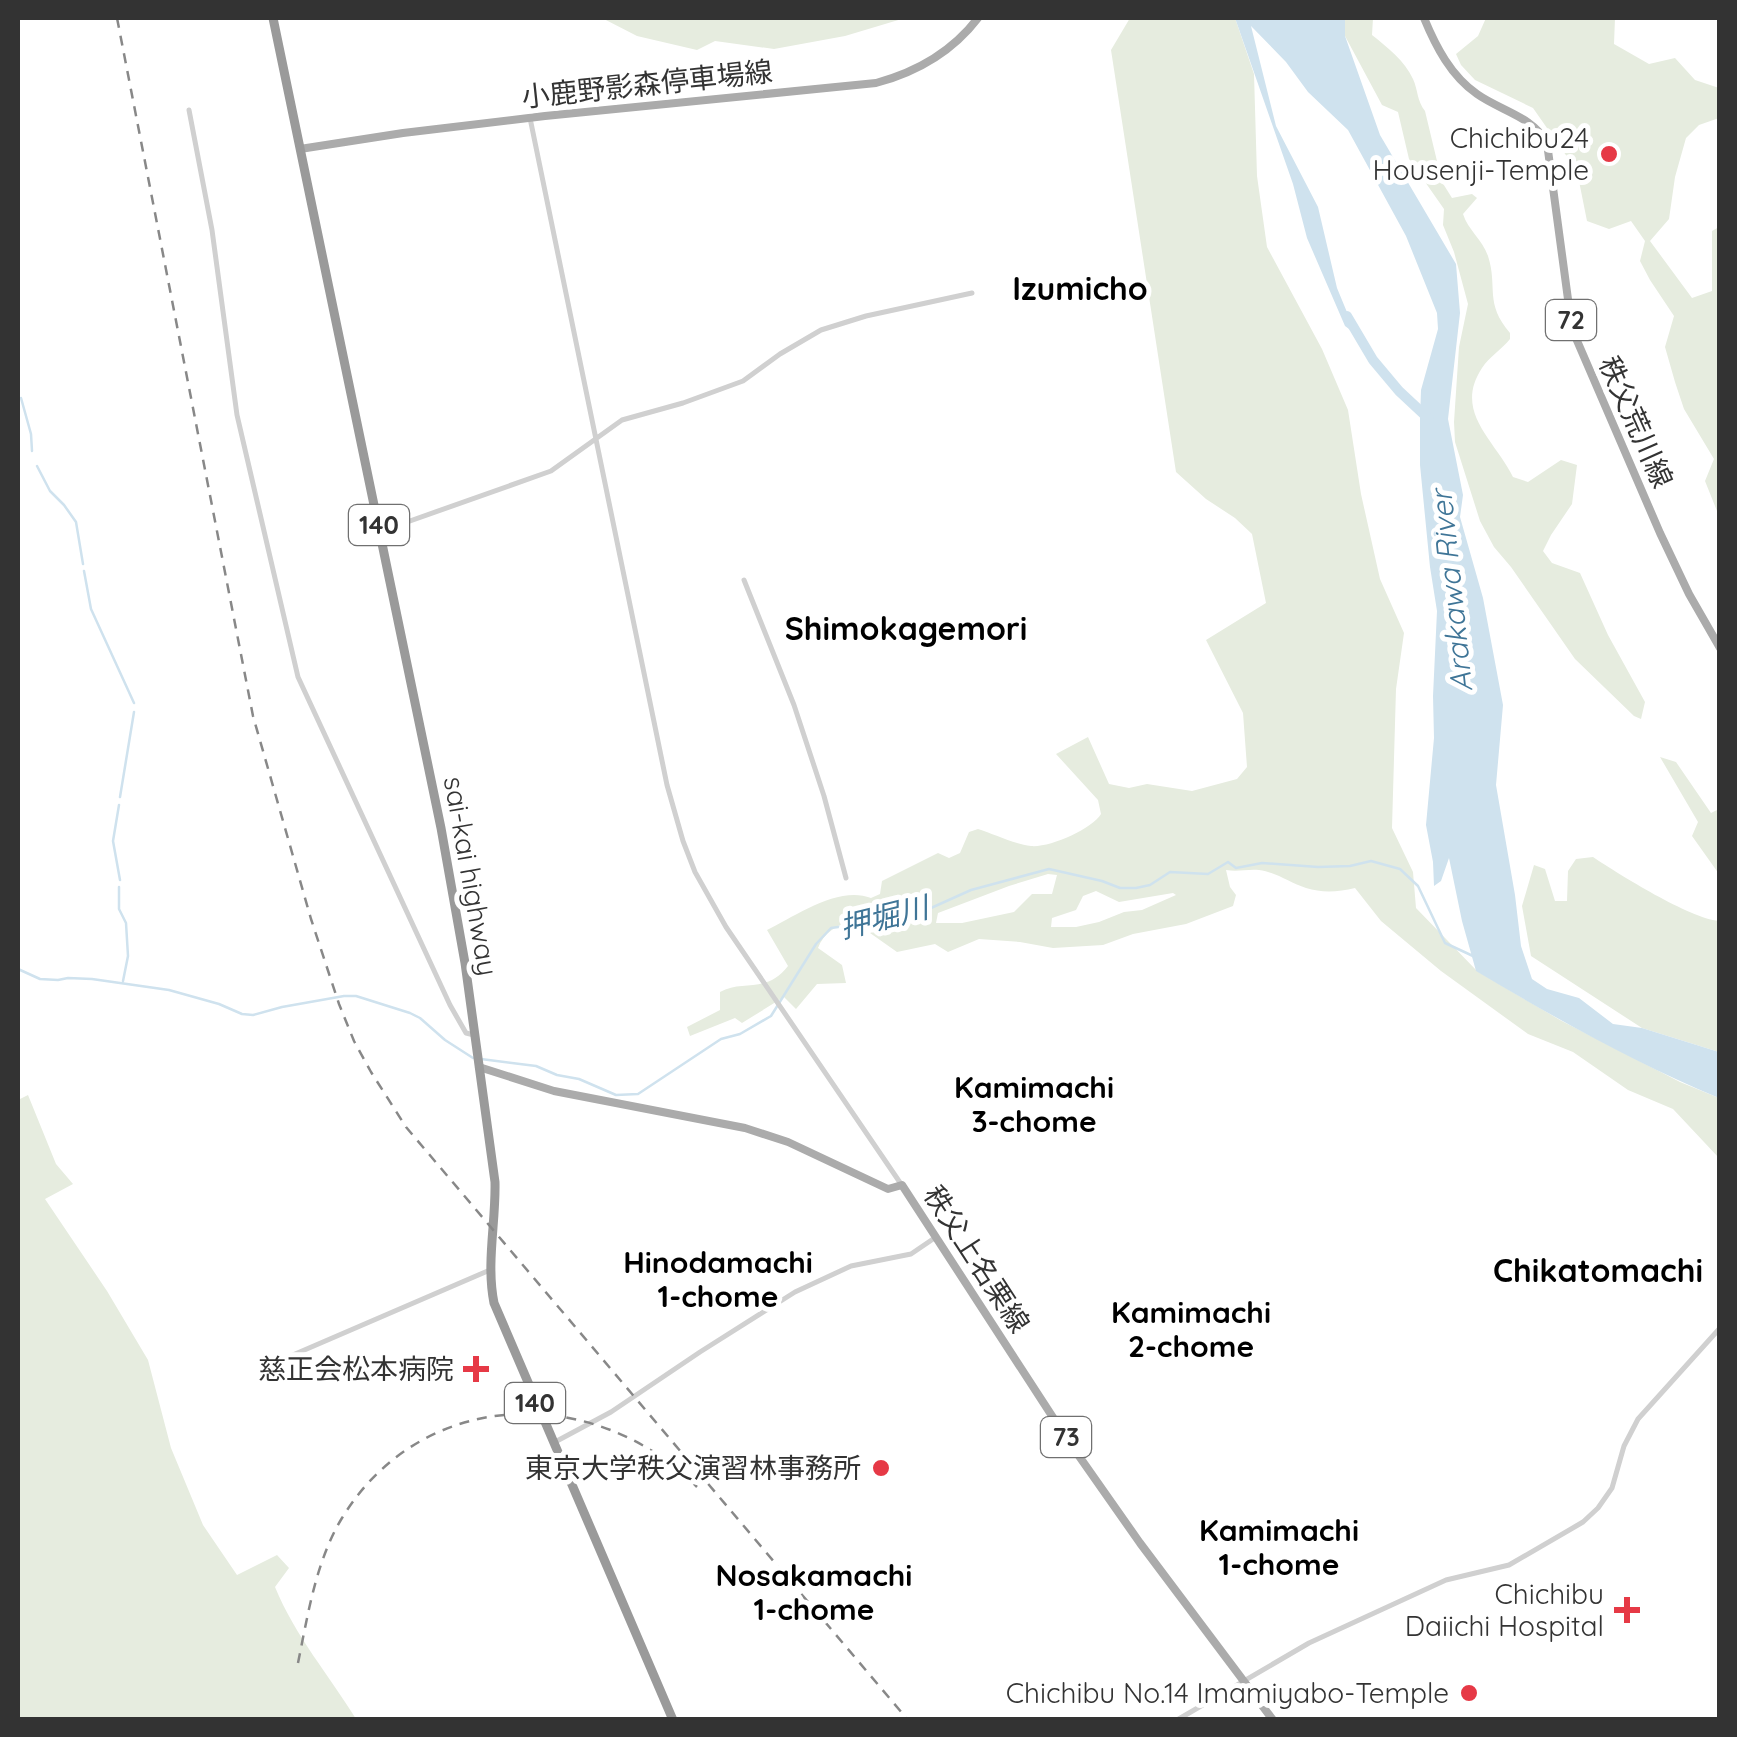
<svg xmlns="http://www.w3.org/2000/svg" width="1737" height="1737" font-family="Quicksand,'Noto Sans JP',sans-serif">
<rect width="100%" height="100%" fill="#fff"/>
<path fill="#e6ecdf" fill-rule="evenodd" d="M602,18h303l-60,18 -71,13 -59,-8 -18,9 -60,-14z
M1130,18h105l19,56 3,102 10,71 55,102 26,61 13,84 19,85 24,54 -8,56 -4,139 21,44 3,36 61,63 83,49 120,62 39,16v60l-46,-49 -45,-19 -55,-38 -45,-18 -87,-63 -60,-50 -26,-33c-17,4 -33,5 -49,0 -16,-5 -30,-16 -47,-18 -12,-1 -21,2 -33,0l4,17 6,8 -3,11 -47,18 -53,10 -30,11 -50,3 -33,-6 -41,-3 -31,13 -13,-8 -38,8 -27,-19 31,-11 -1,-10c-28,3 -71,6 -82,36l24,17 4,18 -29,1 -21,25 -12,-12 -42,26 -7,-5 -45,18 -3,-9 33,-17v-18c23,-13 47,2 68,-26l-21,-36c28,-14 72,-45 104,-32l9,-4 2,-13 56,-28 11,5 11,-5 9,-21 9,-3c16,5 36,15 53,17 18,2 61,-17 70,-32l-3,-14 -42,-46 32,-17 21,47 20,4 18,-4 45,7 45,-12 10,-12 -4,-54 -37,-73 60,-37 -14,-69 -17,-16 -29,-19 -30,-27 -65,-422zM1048,874l9,1 -5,19h-20l-18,18 -52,11h-26l2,-10 71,-27zM1096,891l23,11 54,-9 3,2 -34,15 -18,2 -25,10 -23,5h-25l1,-9 24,-8 7,-14z
M1345,18h28l-1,17c15,12 33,26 41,44 5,11 4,22 12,32l17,71 10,16 20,-4 5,4 -14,16c5,16 19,25 25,42 10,31 -4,47 22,77v6c-8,10 -21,18 -28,29 -29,44 13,72 31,109l15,5 33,-22 16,5 -5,39 -21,31 -8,16 9,12 28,10 28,62 37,67 -4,17 -7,-3 -59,-57 -64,-92 -17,-20 -14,-26 -25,-79 -1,-20 5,-75 9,-43 -14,-52 -11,-27 1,-16 -35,-50 -11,-47 -16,-7 -37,-69z
M1486,18h129l-1,26 35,20 26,-6 20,22 24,8v30l-20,7 -13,13 -11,39 -6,42 -19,22 42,57 20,-7v-60l7,-4v289l-14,-35 9,-22 -30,-50 -9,-27 -10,-35 9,-31 -24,-36 -10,-19 5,-20 -14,-20 -22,8 -22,-8 -10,-50 -44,-63 -58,-28 -14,-15 -5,-11 22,-18z
M1660,757l16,5 35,51 8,-4v65l-27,-38 6,-14z
M1593,857c27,18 96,61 126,64v131l-77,-24 -111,-72 -9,-50 12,-41 11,4 10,32h12l1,-30 8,-12z
M28,1095l28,69 17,20 -28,15 62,92 41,69 23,88 32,77 34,50 40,-20 12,13 -14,19c20,49 54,88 81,132h-338v-619z"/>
<path fill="#cfe2ee" d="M1235,18h110v18l35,99 76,129 4,49 -12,106 15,76 -3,22 23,81 20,107 -7,80 19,110 6,51 11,33 15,10 32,9 34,26 29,4 77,24v46c-84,-35 -164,-80 -243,-127l-14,-50 -13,-63 -8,23 -7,5 -1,-24 -7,-37 8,-87 -1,-42 4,-85 -7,-44 -10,-102v-46l1,-29 17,-61 -1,-16 -31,-77 -58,-106 -40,-38 -22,-30 -35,-36 25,100 42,81 19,81 19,46 -11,-8 -38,-88 -14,-54z"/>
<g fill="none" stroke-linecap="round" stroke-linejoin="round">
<path stroke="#cfe2ee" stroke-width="2.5" d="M21,398l10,36 1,17
M37,466l13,25 14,14 12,17 7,42
M84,571l7,38 43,94
M120,797l14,-85
M119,805l-6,36 7,39
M119,887v22l7,14 2,33 -5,25
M18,969l22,10 18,1 10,-2 24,1 77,11 50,14 23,10 11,1 29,-8 62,-11h12l54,17 10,5 25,22 28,18
M481,1059l55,7 21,9 22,4 37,16 22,-1 83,-55 19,-5 31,-18 45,-72 15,-16 80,-11 60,-27 78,-21 53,12 18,7h16l14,-3 20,-13 38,2 20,-12 8,6 26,-5 56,4 32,-1 21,-5 29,8 18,17 27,57 28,13"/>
<path stroke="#cfe2ee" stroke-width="10" d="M1347,316l26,44 26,31 30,28"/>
<path stroke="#d0d0d0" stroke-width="5" d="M189,110l23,120 25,185 61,262 152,328 16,28 8,2
M530,118l137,667 16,56 12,31 31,55 175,257
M380,529l13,-2 158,-56 71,-51 61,-17 60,-22 37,-27 41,-24 45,-14 106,-23
M744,580l50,125 30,91 22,82
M265,1367l225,-97
M555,1442l56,-30 89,-60 95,-60 56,-26 60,-12 25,-17
M1177,1720l132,-77 137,-63 63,-15 74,-43 15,-14 14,-20 12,-42 14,-27 82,-91"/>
<path stroke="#ababab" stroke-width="8" d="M1424,18c12,29 27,58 53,76 24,17 55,22 70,49l25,186 88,204 29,61 31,54
M300,149l103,-16 142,-17 331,-33c41,-11 76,-31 102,-65
M479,1067l75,24 191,37 43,14 100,47 14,-4 165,254 73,104 133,177"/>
<path stroke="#9a9a9a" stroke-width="9" d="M273,18l168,810 24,135 30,219c1,40 -9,81 -1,121l179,417"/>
<path stroke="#888" stroke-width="2.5" stroke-dasharray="10 8" stroke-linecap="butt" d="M117,18l136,698 58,203 28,85 15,37 17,31 35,55 502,593
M298,1663c10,-49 18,-102 44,-145 80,-131 252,-135 355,-31"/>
</g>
<g fill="#e63946" stroke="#fff" stroke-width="4">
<circle cx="1609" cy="154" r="10"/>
<path d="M471 1354h10v10h10v10h-10v10h-10v-10h-10v-10h10z"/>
<circle cx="881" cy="1468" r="10"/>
<path d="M1622 1595h10v10h10v10h-10v10h-10v-10h-10v-10h10z"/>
<circle cx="1469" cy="1693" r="10"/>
</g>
<g text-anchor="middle" stroke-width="10" stroke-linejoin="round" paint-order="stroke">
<g fill="#fff" stroke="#707070" stroke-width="2.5">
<rect x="1546" y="300" width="50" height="40" rx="8"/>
<rect x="349" y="505" width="60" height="40" rx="8"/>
<rect x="505" y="1383" width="60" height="40" rx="8"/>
<rect x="1041" y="1417" width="50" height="40" rx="8"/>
</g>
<g font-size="25" font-weight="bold" fill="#333">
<text x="1571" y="329">72</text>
<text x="379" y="534">140</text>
<text x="535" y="1412">140</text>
<text x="1066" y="1446">73</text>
</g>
<g font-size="28" fill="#333" stroke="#fff">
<text transform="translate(647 84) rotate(-6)" y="10">小鹿野影森停車場線</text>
<text transform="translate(1636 422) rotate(66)" y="10">秩父荒川線</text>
<text transform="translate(471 876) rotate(80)" y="10">sai-kai highway</text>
<text transform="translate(977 1259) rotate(57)" y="10">秩父上名栗線</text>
</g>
<g font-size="28" fill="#333" stroke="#fff" text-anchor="end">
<text x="1589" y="148">Chichibu24<tspan x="1589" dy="32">Housenji-Temple</tspan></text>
<text x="454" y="1379">慈正会松本病院</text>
<text x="861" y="1478">東京大学秩父演習林事務所</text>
<text x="1604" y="1604">Chichibu<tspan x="1604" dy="32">Daiichi Hospital</tspan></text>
<text x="1449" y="1703">Chichibu No.14 Imamiyabo-Temple</text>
</g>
<g font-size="30" font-style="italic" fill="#3f7597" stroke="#fff">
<text transform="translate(1452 591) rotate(-96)" y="10">Arakawa River</text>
<text transform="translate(884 918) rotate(-14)" y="10">押堀川</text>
</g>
<g font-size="30" font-weight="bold" fill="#000" stroke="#fff">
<text x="1034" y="1098">Kamimachi<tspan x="1034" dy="34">3-chome</tspan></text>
<text x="718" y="1273">Hinodamachi<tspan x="718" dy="34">1-chome</tspan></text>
<text x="1191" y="1323">Kamimachi<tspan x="1191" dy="34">2-chome</tspan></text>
<text x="1279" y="1541">Kamimachi<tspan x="1279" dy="34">1-chome</tspan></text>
<text x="814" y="1586">Nosakamachi<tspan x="814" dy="34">1-chome</tspan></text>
</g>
<g font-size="32" font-weight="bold" fill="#000" stroke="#fff">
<text x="1080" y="300">Izumicho</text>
<text x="906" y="640">Shimokagemori</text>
<text x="1598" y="1282">Chikatomachi</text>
</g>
</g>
<rect width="1737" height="1737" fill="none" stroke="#333333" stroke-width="40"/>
</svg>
